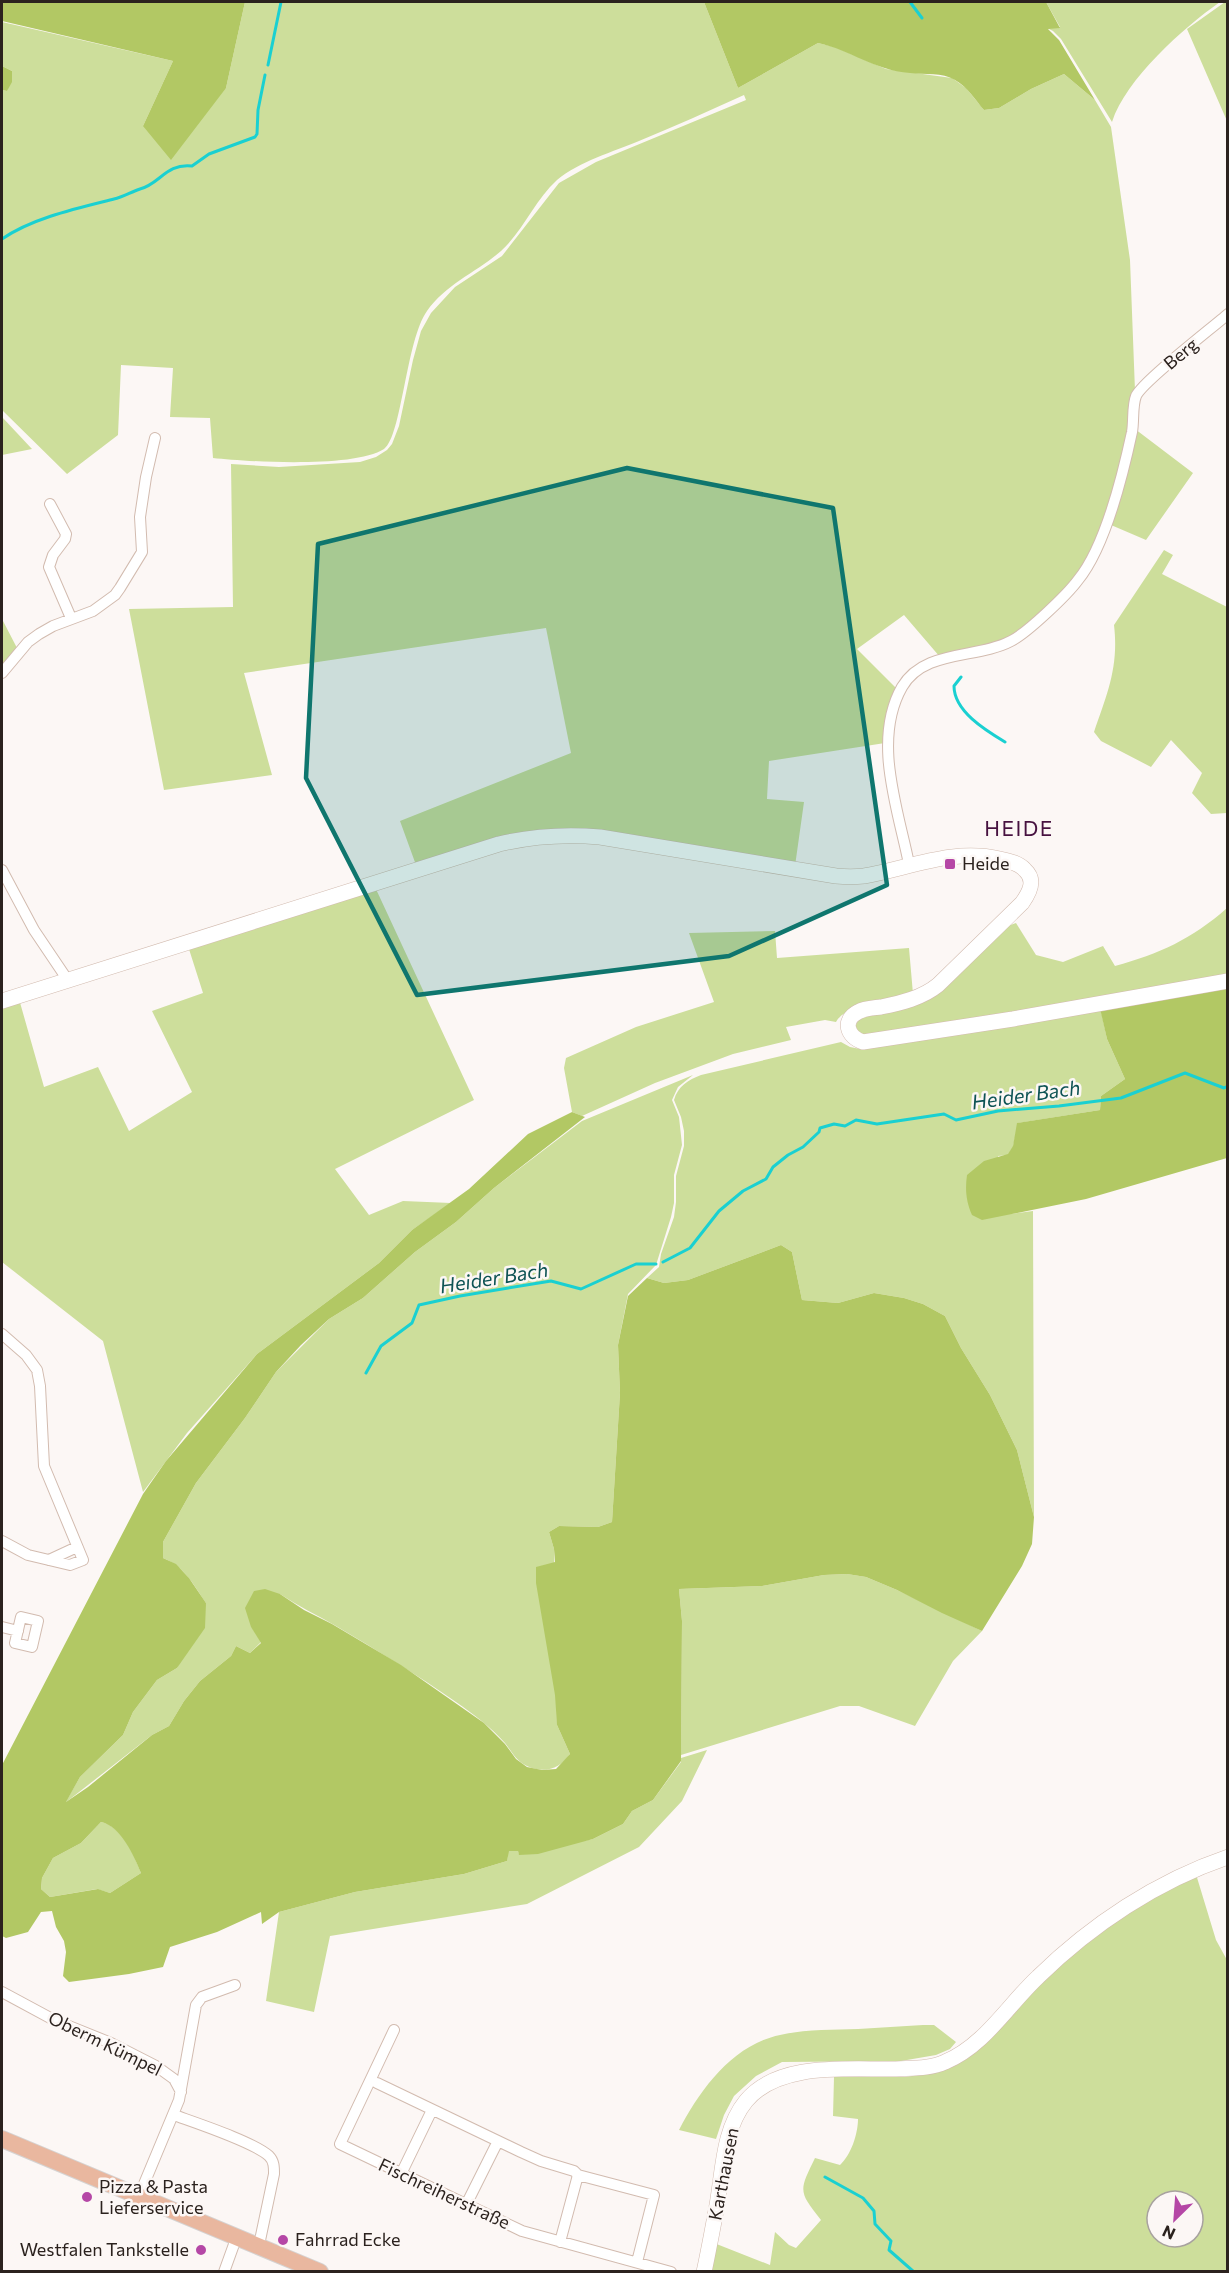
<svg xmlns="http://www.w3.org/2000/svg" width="1229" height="2273" font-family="Commissioner,sans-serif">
<rect width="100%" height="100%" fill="#fcf7f5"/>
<path fill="#cdde9b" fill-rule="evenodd" d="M245,2h459l34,86 80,-45 17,4 51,22 66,9 14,10 18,22 15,-2 32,-19 33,-15 31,26 16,27 19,133 5,131 -4,37 -27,95 -28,57 -65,59 -71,18 -36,-42 -47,34 41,41 -13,53 -116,18 -2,38 37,3 -9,64 -206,-34 -173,33 -16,-44 171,-68 -25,-125 -302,45 28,102 -108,15 -35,-181 104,-2 -2,-143 48,3 81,-5 16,-5 11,-7 5,-6 7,-18 14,-66 8,-29 10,-18 24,-26 47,-31 57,-73 37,-21 150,-62 -2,-5c-35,16 -69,31 -105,46 -26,11 -59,20 -82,39 -22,20 -34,51 -56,71 -24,21 -55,33 -74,60 -21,29 -25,125 -43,138 -29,19 -135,13 -171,9l-3,-40 -40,-1 3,-49 -52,-3 -3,70 -51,39 -65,-64v-320l5,1 5,-20 -10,-5v-44l171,39 -30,65 83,-38z
M1046,2h174c-37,26 -94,77 -108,120l-51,-83 -8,-8 -6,-3 13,-1z
M1225,2h3l-1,119 -40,-92z
M2,417l30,32 -30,6z
M1135,429l58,44 -47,67 -35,-15z
M1164,550l9,5 -11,19 65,33v206l-16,1 -19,-21 10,-20 -31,-33 -20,27 -50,-26 -7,-9c13,-38 25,-65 20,-107z
M2,619l15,29 -15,19z
M375,887l99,213 -139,69 34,46 34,-14 48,2 -39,27 -33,33 -122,91 -70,79 -44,59 -40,-151 -101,-79v-256l17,-7 25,88 54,-20 31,64 63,-39 -40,-81 51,-18 -15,-47z
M1227,908v72l-364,56 -7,-7c-1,-8 4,-10 10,-13l46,-13 93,-76 11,-4 20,32 27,7 40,-16 12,20c44,-12 77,-27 112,-58z
M775,931l2,27 132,-10 4,46c-19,5 -68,10 -77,28l-11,-2 -39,7 5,13 -58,14 -78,29 -73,33 -10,-4 -8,-44 2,-10 70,-31 78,-25 -25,-69z
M1100,1006l7,33 18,40 -24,17 -1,14 -82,13 -5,24 -5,8 -10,1 11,58 24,-3 1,306 -17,-67 -27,-55 -29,-47 -16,-32 -22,-12 -19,-6 -30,-5 -36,10 -36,-3 -10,-48 -11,-7 -93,35 -24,3 -17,-5 12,-11 2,-13 13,-37 2,-15v-26l8,-30v-15l-3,-14 -7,-17c4,-14 14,-20 27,-25l140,-33 9,5 10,2z
M693,1075l-15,12 -6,13 7,17 3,28 -8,30v28l-3,14 -15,48 -28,29 -10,51 2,48 -8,129 -14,5 -39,-1 -10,6 5,17 3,176 13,29c-10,15 -26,20 -43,12 -11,-5 -15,-14 -22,-23 -14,-16 -32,-29 -49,-41 -39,-27 -79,-52 -120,-76 -19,-11 -38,-20 -56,-32l-29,32 10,16 -11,11 -14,-7 -5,10 -31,25 -16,20 -15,25 -17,9 -87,68 15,-26 43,-42 10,-23 24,-32 20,-12 29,-65c-13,-19 -21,-36 -43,-45v-16l33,-59 49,-65 31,-46 53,-53 34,-21 52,-46 41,-30 38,-34 88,-67z
M847,1574l19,3 31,13 85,41 -29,30 -38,65 -56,-20h-19l-159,49 1,-134 -3,-32 83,-3 62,-11z
M707,1750l-25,51 -43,46 -112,57 -197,32 -16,76 -48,-11 13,-89 76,-20 109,-18 43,-13 1,-10h10l1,3 74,-15 30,-15 9,-13 21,-11 28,-38v-4z
M101,1822c21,4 33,33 40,51l-31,20 -13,-4 -47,8 -9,-8 1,-11 11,-20 28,-15z
M1195,1871l21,69 11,20v311l-519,1 6,-29 56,22 5,-33 14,13 7,3 25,-28c-23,-29 -22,-29 -6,-62l25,7c11,-10 18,-31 18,-46l-25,-3 1,-39h71l14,-2 25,-10 135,-121zM1157,2201h36v36h-36z
M923,2025h11l22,17 -6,7 -14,6 -35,6 -119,1 -26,14 -22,20 -10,19 -8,24 -37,-9c21,-40 53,-85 101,-95 26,-6 52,-5 78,-6 22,-1 43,-3 65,-4z"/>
<path fill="#b2c864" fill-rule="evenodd" d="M2,2h243l-19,86 -55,72 -28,-34 30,-65 -171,-40z
M704,2h342l14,26 -12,1 11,11 36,60 -31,-26 -33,15 -32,19 -15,2c-9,-10 -16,-23 -29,-30 -13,-8 -30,-5 -45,-7 -37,-3 -59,-23 -92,-30l-80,45z
M2,66l10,5v11l-5,9 -5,-1z
M1227,981v177l-141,41 -104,21 -10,-5c-6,-14 -7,-25 -5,-40l17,-14 24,-7 5,-8 4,-23 83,-13 1,-14 24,-17 -18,-40 -8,-35z
M572,1112l13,5 -91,71 -38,34 -41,30 -52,46 -34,21 -28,26 -25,27 -31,46 -49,65 -33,59v16l13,6 13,14 17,25 -1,25 -28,40 -20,12 -24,32 -10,23 -43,42 -14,25 22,-15 64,-52 17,-9 15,-25 16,-20 31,-25 5,-10 14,7 11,-10 -10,-16 -6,-19 9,-17 11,-2 15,5 24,16 28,14 69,41 83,58 21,21 11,15 11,8 15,3 14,-1 14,-15 -13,-29 -2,-30 -19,-112v-16l19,-5 -1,-13 -5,-17 10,-6 39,1 14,-5 8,-129 -2,-48 10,-49 19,-18 17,5 24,-3 93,-35 11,7 10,48 36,3 36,-10 30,5 19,6 22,12 16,32 29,47 27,55 17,67 -2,27 -10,22 -40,65 -40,-18 -45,-23 -31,-13 -19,-3 -23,1 -62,11 -83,3 3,32 -1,140 -28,39 -21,11 -9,13 -30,15 -55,15 -19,1 -1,-4h-9l-2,10 -43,13 -109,18 -76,20 -17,12 -1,-12 -44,20 -47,15 -7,20 -34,7 -60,8 -6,-6 3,-24 -2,-11 -8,-14 -4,-16 -11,1 -13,20 -22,6 -4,-2v-171l141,-271 23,-33 91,-107 122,-91 33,-33 57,-41 59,-55zM101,1822c20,4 33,34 40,51l-31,20 -12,-4 -48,8 -9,-8 1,-11 11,-20 28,-15z"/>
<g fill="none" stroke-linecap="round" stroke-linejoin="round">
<path stroke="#1ad0d1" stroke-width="3" d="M910,2l12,16
M268,65l13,-63
M2,239c30,-21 76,-31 112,-40 9,-2 17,-7 26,-10 20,-5 26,-26 52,-23l17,-12 46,-17 2,-3 1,-24 7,-35
M961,677l-7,9c0,25 31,44 51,56
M663,1262l27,-14 29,-37 24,-20 23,-12 7,-12 15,-12 15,-8 16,-15 1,-4 14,-4 11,2 11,-6 21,4 67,-10 12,6 42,-9 61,-5 62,-8 64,-25 39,15 4,-2
M366,1373l15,-27 31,-23 7,-18 41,-9 91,-15 30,8 55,-25h20
M825,2177l38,21 11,13 1,13 16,17 -2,9 25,22"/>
<defs>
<path id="minor" d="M50,504l16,30 -1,5 -12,16 -4,12 22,51
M2,673l26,-31 11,-8 14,-8 40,-15 22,-16 5,-7 22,-36 -2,-35 6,-40 9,-39
M909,864c-11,-55 -37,-124 -7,-177 22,-38 75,-28 109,-46 16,-8 56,-46 67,-61 28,-34 45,-106 54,-148 2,-11 0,-26 4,-36 6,-14 76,-68 92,-82
M2,870l32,60 33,49
M2,1334l24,21 11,15 3,16 4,80 39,94 -13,5 -42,-10 -26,-14
M49,1560l28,-13
M21,1617l17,4 -6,26 -17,-4z
M2,1627l16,4
M2,1992l52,28 57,23 45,23 18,13 7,13
M394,2030l-54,114 182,87 149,41
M377,2083l144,69 20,9 33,10 4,4
M174,2115c22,8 80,27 95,41 5,5 5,11 5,18l-15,71
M401,2174l31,-64
M139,2196l40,-96 17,-95 6,-8 33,-12
M466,2205l32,-64
M560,2242l18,-67 76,20 -17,67
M224,2272l13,-36"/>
<path id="secondary" d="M2,1001l497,-157c34,-8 67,-10 101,-7l236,39c10,1 19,1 28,0 46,-8 88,-28 136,-17 9,2 19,4 25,11 11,10 5,22 -3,33l-84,82c-16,13 -37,18 -57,22 -7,1 -16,1 -23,5 -16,8 -11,25 5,30l150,-23 215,-38
M704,2272c5,-23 9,-45 13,-67 6,-34 6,-76 29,-104 33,-40 103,-31 150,-32 16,-1 34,0 49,-7 39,-16 63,-57 93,-85 53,-52 119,-96 190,-120"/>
<path id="primary" d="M2,2139l318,133"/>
</defs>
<use href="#minor" stroke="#d2bbaf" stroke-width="12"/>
<use href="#secondary" stroke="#d2bbaf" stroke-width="16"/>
<use href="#primary" stroke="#d5d3d2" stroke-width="18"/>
<use href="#minor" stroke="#fff" stroke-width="10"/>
<use href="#secondary" stroke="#fff" stroke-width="15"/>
<use href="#primary" stroke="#e9b79f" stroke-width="16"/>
</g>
<path fill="#0f766e" fill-opacity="0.2" stroke="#0f766e" stroke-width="4.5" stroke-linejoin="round" d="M627,468l206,40 54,377 -158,71 -312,39 -111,-217 12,-234z"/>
<g fill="#b547a6" stroke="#fcf7f5" stroke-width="2">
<rect x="944" y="858" width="12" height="12" rx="3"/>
<circle cx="87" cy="2197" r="6"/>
<circle cx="283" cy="2240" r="6"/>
<circle cx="201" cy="2250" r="6"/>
</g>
<g text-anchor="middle" stroke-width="5" stroke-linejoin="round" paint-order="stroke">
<g font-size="18" fill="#2b221e" stroke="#fcf7f5">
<text transform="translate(1181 354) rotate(-40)" y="6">Berg</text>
<text transform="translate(105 2044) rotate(26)" y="6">Oberm Kümpel</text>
<text transform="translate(724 2174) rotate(-79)" y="6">Karthausen</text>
<text transform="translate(444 2194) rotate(25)" y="6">Fischreiherstraße</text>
</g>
<g font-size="18" fill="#2b221e" stroke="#fcf7f5" text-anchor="start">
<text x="962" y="870">Heide</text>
<text x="99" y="2193">Pizza &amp; Pasta<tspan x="99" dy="21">Lieferservice</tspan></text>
<text x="295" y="2246">Fahrrad Ecke</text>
<text x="189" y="2256" text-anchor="end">Westfalen Tankstelle</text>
</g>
<g font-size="20" font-style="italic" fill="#0e5354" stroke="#fcf7f5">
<text transform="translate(1026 1095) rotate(-8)" y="7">Heider Bach</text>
<text transform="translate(494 1278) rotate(-9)" y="7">Heider Bach</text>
</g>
<g font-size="21" letter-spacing="1.5" fill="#471240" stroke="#fcf7f5">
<text x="1019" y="836">HEIDE</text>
</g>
</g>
<rect width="1229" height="2273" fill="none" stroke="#2b221e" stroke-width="6"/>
<g transform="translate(1175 2219) rotate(205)"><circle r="28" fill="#fcf7f5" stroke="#a8a29f" stroke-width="1.5"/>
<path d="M0-4.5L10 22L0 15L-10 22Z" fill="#b547a6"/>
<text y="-9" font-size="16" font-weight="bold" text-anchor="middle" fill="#2b221e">N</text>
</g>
</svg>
